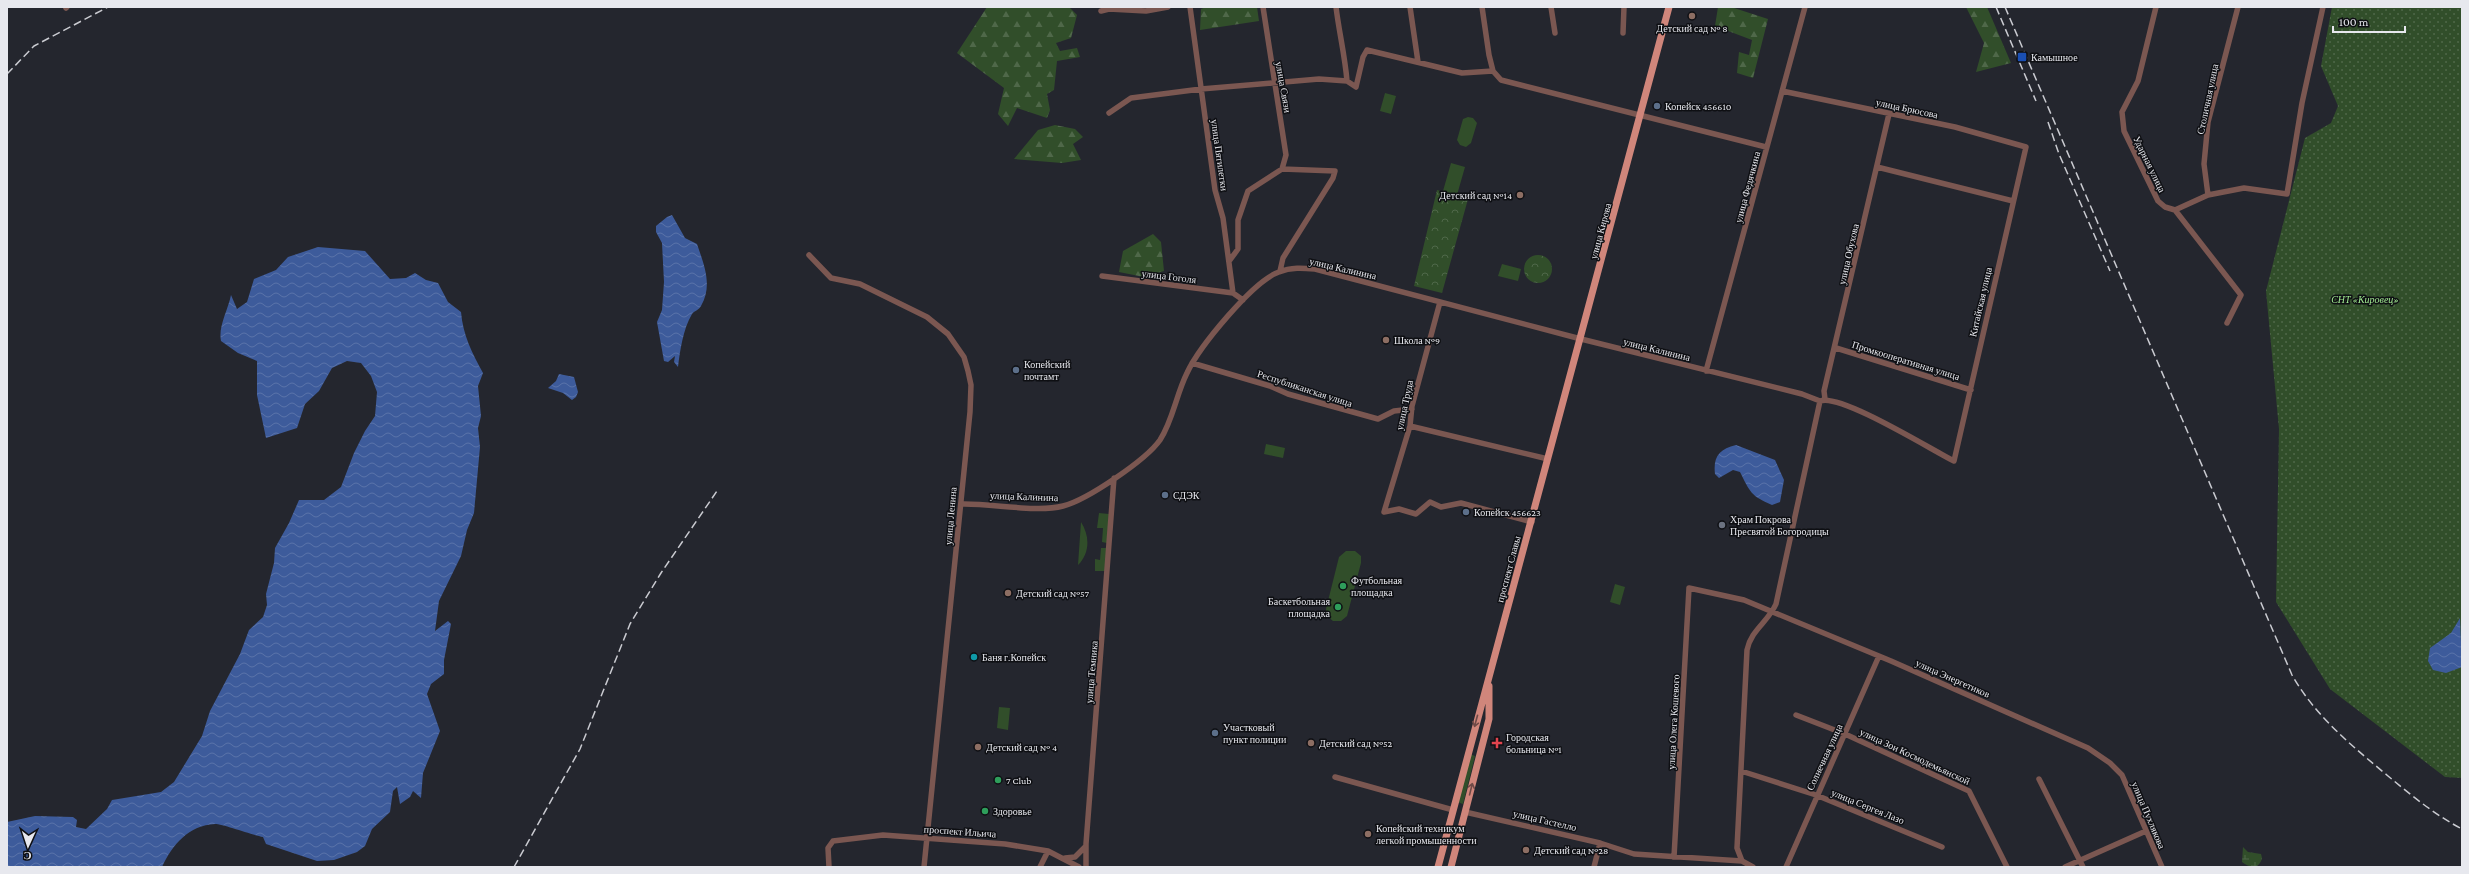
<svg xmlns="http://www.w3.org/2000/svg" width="2469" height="874" font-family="'Crimson Pro',serif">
<defs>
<pattern id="forest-firs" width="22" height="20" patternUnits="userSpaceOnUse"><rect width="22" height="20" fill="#314e2a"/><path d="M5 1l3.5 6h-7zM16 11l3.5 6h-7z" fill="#4f6849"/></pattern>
<pattern id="wetland-marsh" width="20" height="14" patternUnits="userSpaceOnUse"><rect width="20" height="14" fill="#314e2a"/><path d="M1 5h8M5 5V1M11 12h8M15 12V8" fill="none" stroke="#4f6849"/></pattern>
<pattern id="park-crowns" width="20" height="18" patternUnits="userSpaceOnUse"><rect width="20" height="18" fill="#314e2a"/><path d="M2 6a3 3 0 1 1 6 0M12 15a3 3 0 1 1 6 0" fill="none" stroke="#4f6849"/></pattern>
<pattern id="garden-dots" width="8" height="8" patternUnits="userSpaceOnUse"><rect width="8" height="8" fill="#314e2a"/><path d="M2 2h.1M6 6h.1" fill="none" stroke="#4f6849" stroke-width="1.8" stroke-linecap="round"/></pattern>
<pattern id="water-waves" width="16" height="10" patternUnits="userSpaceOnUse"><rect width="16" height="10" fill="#3d5b9b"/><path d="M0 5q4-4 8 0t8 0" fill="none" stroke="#5973a9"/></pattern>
</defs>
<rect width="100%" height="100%" fill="#24262e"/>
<path fill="#314e2a" d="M1385,93l11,3 -5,18 -11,-3z
M1468,117l5,1 4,5 -6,20 -5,4 -6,-2 -3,-5 6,-21z
M1451,163l14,4 -8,28 -14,-4z
M1502,264l19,5 -3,12 -20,-5z
M1266,444l19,4 -2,10 -19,-4z
M1099,513l10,1 -2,29 -5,-1 1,-14h-6z
M1081,522c9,14 9,31 -3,43z
M1101,548h6l-1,23h-11v-12l5,1z
M1346,551h9l6,5v7l-14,53 -6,5h-8l-6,-5 -1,-7 13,-52z
M1615,584l10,3 -5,18 -10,-3z
M999,707l11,1 -2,22 -11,-2z
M1470,754l5,2 -12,48 -6,-2z"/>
<path fill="url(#forest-firs)" d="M987,7h82l8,8 -6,23 -15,5 4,8 17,-3 3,9 -23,4 -3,29 -7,4 3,16 -3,8 -30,-10 -9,18 -10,-12 6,-26 -47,-35z
M1206,7h51l2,14 -59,9 1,-21z
M1718,7h13l37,12 -15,59 -16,-5 2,-21 10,3 3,-15 -37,-14z
M1966,7h21l24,56 -35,9 8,-29z
M1055,125l20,4 8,8 -10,7 8,16 -19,3 -48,-4 24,-29z
M1153,234l8,8 3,29 -20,6 -25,-5 4,-21z"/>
<path fill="url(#wetland-marsh)" d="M2243,847l5,5 13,2 1,4c-3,12 -12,10 -20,4z"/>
<path fill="url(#park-crowns)" d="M1437,190l31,9 -26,94 -28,-7z
M1524 269a14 14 0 1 1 28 0a14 14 0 1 1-28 0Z"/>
<path fill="url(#garden-dots)" d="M2332,7h130v771l-17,-1 -115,-88 -54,-87 3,-173 -13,-138 39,-153 26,-15 7,-17 -17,-40z"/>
<path fill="url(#water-waves)" d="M672,215l13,23 12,6c7,21 16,41 4,62 -2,4 -7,5 -9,8 -9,15 -12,37 -14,53l-4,-5 1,-6 -7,6 -4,-1 -7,-39 5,-12 2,-28 -2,-39 -6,-11v-6l11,-9z
M318,247l47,4 25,28 16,-1 9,-5 11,7 12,3 10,19 13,10c2,23 11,41 22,61l-5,13 3,30 -3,12 2,19 -6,66 -7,17 -6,26 -22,45 -4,30 13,-10 3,3 -7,36v14l-13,10 -4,10 13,37 -17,42 -2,25 -8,-7 -3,6 -10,7 -3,-17 -4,4 -3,21 -18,17 -7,17 -8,6 -23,8 -17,1 -51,-17 -3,-7c-11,-2 -40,-13 -48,-13 -26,1 -43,21 -53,43h-155v-45l28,-6 38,1 4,3 -1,7 10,2 21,-20 5,-9 49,-8 13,-10 28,-46 8,-25 30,-57 9,-24 14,-13 4,-12 -1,-11 8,-31 1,-15 14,-25 10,-23h25l17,-13 13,-34 11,-22 10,-15 2,-24 -6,-16 -10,-13 -14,-2 -15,7 -13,23 -14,13 -8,24 -31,10 -9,-43v-34l-19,-8 -17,-12c-3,-14 7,-31 10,-46l6,14 10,-7 7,-23 22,-9 12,-13z
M559,374l15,3 4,15 -2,5 -4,3 -9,-7 -15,-5 8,-7z
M1736,445l39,15 9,20 -4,22 -8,3c-21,-9 -22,-13 -32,-33l-7,-2 -14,8 -4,-4c-2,-17 4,-25 21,-29z
M2460,618l2,49 -16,6 -13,-3 -5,-9 2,-13 21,-15z"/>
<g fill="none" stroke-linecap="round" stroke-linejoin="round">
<path stroke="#7b5751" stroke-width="5.5" d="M1190,7l25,183 8,28 10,75 10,7
M1263,7l23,148 -4,14
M1336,7c3,25 9,49 11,74
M1410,7l8,55
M1482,7l7,48 4,16
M1551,7l4,26
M2156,7l-18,74 -16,31 2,19 34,70 7,6 10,3 66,85 -14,28
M66,8l1,-1
M1101,11l8,-2 37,2 22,-4
M1623,33l1,-26
M1782,91l173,36 71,20 -72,314c-24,-12 -114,-68 -134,-60
M1109,113l22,-15 70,-9 118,-10 28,2 9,6 7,-30 4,-7 95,23 31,-2 8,9 265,67
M1877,167l136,34
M2208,195l-4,-31 4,-42 30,-115
M2175,210l33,-15 36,-7 43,6 15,-91 21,-96
M809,255l22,23 29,6 67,33 21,17 16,23 4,14 3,14 -1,27 -46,455
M1230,260l8,-11v-29l10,-29 34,-22 53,2 -2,7 -50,80 -3,13
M1102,276l131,17
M1440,302l-28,104 -2,20 -26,86 15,-3 17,5 14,-12 11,5 20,-4 71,19
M1836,348l135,42
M1192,363l78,23 18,8 90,25 16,-8 18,-2
M1706,371l99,-364
M1825,399l-1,-8 65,-277
M1410,426l138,33
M961,504c30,-1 75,9 102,2 24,-6 83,-46 97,-66 13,-20 16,-45 27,-67 12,-26 66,-92 92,-101 12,-5 24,-4 36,-3l266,70 221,55 18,7
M1796,715l49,19 124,57 38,76
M1741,771l75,24 126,52
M1335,777l118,33
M2039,779l44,88
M1465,812l135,31 34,11 108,7 11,6
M1674,857l15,-269 55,12 147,61 197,87 22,15 12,12 40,92
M1065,858l10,-1 10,-10
M1742,861l-5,-13 10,-198c4,-20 21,-28 29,-46l44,-203
M829,867l-1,-19 5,-7 50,-6 122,9 43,7 31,16
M1040,867l8,-16
M1086,867v-23l28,-366
M1594,867l6,-24
M1786,867l93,-211
M2065,867l81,-36"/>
<path stroke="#d0867b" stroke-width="7" d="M1438,867l231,-860
M1451,867l38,-148v-33"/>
<path stroke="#cacbd1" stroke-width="1.5" stroke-dasharray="8 4" stroke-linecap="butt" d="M1996,7l40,94
M2005,7l287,668c24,42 59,70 96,101 23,19 47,39 74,53
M7,74l27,-28 74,-39
M2048,122l11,32 51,117
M514,867l66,-118 50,-125 31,-51 56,-82"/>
</g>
<defs><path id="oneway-shaft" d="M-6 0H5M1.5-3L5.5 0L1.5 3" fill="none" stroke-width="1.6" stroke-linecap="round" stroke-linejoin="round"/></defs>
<g stroke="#6f4a47">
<use href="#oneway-shaft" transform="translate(1476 721) rotate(105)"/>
<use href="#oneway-shaft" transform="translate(1471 789) rotate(-76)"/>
</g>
<g fill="#8d6e63" stroke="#0e0f13" stroke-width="1.5">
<circle cx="1692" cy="16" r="4"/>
<circle cx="1520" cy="195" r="4"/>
<circle cx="1386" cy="340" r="4"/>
<circle cx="1008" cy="593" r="4"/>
<circle cx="1311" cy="743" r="4"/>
<circle cx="978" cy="747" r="4"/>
<circle cx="1368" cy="834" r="4"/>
<circle cx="1526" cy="850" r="4"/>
</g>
<rect fill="#1a4fb4" stroke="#0e0f13" stroke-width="1.5" x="2017" y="52" width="10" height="10" rx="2"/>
<g fill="#5c6f8a" stroke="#0e0f13" stroke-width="1.5">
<circle cx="1657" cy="106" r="4"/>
<circle cx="1016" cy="370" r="4"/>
<circle cx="1165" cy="495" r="4"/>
<circle cx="1466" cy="512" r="4"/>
<circle cx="1215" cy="733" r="4"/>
</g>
<circle fill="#6b7280" stroke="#0e0f13" stroke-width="1.5" cx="1722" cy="525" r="4"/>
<g fill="#2e9e5b" stroke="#0e0f13" stroke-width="1.5">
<circle cx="1343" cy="586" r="4"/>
<circle cx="1338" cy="607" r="4"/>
<circle cx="998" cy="780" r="4"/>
<circle cx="985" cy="811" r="4"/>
</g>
<circle fill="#0f9aa8" stroke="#0e0f13" stroke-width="1.5" cx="974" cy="657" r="4"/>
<path fill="#e0444e" stroke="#0e0f13" stroke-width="1.5" d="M1495 737h4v4h4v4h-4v4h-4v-4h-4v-4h4z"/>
<g text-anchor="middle" stroke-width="3" stroke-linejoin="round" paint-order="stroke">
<g font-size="10" fill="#e7e8ee" stroke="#0e0f13" text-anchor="start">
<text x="1692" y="32" text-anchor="middle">Детский сад № 8</text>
<text x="2031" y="61">Камышное</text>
<text x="1665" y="110">Копейск 456610</text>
<text x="1512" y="199" text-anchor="end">Детский сад №14</text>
<text x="1394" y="344">Школа №9</text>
<text x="1024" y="368">Копейский<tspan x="1024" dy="12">почтамт</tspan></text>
<text x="1173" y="499">СДЭК</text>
<text x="1474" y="516">Копейск 456623</text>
<text x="1730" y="523">Храм Покрова<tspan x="1730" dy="12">Пресвятой Богородицы</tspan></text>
<text x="1351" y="584">Футбольная<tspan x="1351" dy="12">площадка</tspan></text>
<text x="1016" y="597">Детский сад №57</text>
<text x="1330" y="605" text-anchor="end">Баскетбольная<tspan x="1330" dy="12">площадка</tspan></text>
<text x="982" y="661">Баня г.Копейск</text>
<text x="1223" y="731">Участковый<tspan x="1223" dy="12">пункт полиции</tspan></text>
<text x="1506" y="741">Городская<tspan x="1506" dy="12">больница №1</tspan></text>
<text x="1319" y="747">Детский сад №52</text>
<text x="986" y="751">Детский сад № 4</text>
<text x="1006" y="784">7 Club</text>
<text x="993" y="815">Здоровье</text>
<text x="1376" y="832">Копейский техникум<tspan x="1376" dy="12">легкой промышенности</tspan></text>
<text x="1534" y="854">Детский сад №28</text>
</g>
<g font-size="10" fill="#e7e8ee" stroke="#0e0f13">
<text transform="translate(1284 87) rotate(80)" y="4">улица Связи</text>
<text transform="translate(2207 99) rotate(-78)" y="4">Столичная улица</text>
<text transform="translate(1907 108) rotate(12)" y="4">улица Брюсова</text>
<text transform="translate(1220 155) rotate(82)" y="4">улица Пятилетки</text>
<text transform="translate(2150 164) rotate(64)" y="4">Ударная улица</text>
<text transform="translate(1747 187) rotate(-75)" y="4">улица Федячкина</text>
<text transform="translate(1600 231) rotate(-75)" y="4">улица Кирова</text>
<text transform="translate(1848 254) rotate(-77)" y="4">улица Обухова</text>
<text transform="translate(1343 268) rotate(13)" y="4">улица Калинина</text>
<text transform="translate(1169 276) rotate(7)" y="4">улица Гоголя</text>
<text transform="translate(1980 302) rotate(-77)" y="4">Китайская улица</text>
<text transform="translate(1657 349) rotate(14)" y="4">улица Калинина</text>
<text transform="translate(1906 360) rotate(17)" y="4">Промкооперативная улица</text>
<text transform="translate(1305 388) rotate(18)" y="4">Республиканская улица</text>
<text transform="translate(1404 405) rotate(-78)" y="4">улица Труда</text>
<text transform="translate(1024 496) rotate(2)" y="4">улица Калинина</text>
<text transform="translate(950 516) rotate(-85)" y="4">улица Ленина</text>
<text transform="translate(1508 569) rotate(-75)" y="4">проспект Славы</text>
<text transform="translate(1091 672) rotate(-85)" y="4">улица Темника</text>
<text transform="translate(1953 678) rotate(24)" y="4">улица Энергетиков</text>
<text transform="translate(1673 722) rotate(-87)" y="4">улица Олега Кошевого</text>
<text transform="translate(1915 756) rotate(25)" y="4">улица Зои Космодемьянской</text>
<text transform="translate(1824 757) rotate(-65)" y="4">Солнечная улица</text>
<text transform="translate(1868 806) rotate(22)" y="4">улица Сергея Лазо</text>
<text transform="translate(2149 815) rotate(67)" y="4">улица Пухлякова</text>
<text transform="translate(1545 820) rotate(13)" y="4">улица Гастелло</text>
<text transform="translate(960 831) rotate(4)" y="4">проспект Ильича</text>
</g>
<g font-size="10" font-style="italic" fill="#a1ea91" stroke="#0e0f13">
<text x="2365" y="303">СНТ «Кировец»</text>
</g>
</g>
<rect width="2469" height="874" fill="none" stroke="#e7e8ee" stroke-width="16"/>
<g transform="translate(28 846) rotate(183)" stroke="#0e0f13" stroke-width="3" paint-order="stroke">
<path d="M0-3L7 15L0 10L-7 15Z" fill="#e7e8ee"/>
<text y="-6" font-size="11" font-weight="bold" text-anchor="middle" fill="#e7e8ee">С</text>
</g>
<path d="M2333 26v6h72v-6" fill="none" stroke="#e7e8ee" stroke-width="2"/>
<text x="2339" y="26" font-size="12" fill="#e7e8ee" stroke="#0e0f13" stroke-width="3" paint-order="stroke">100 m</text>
</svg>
